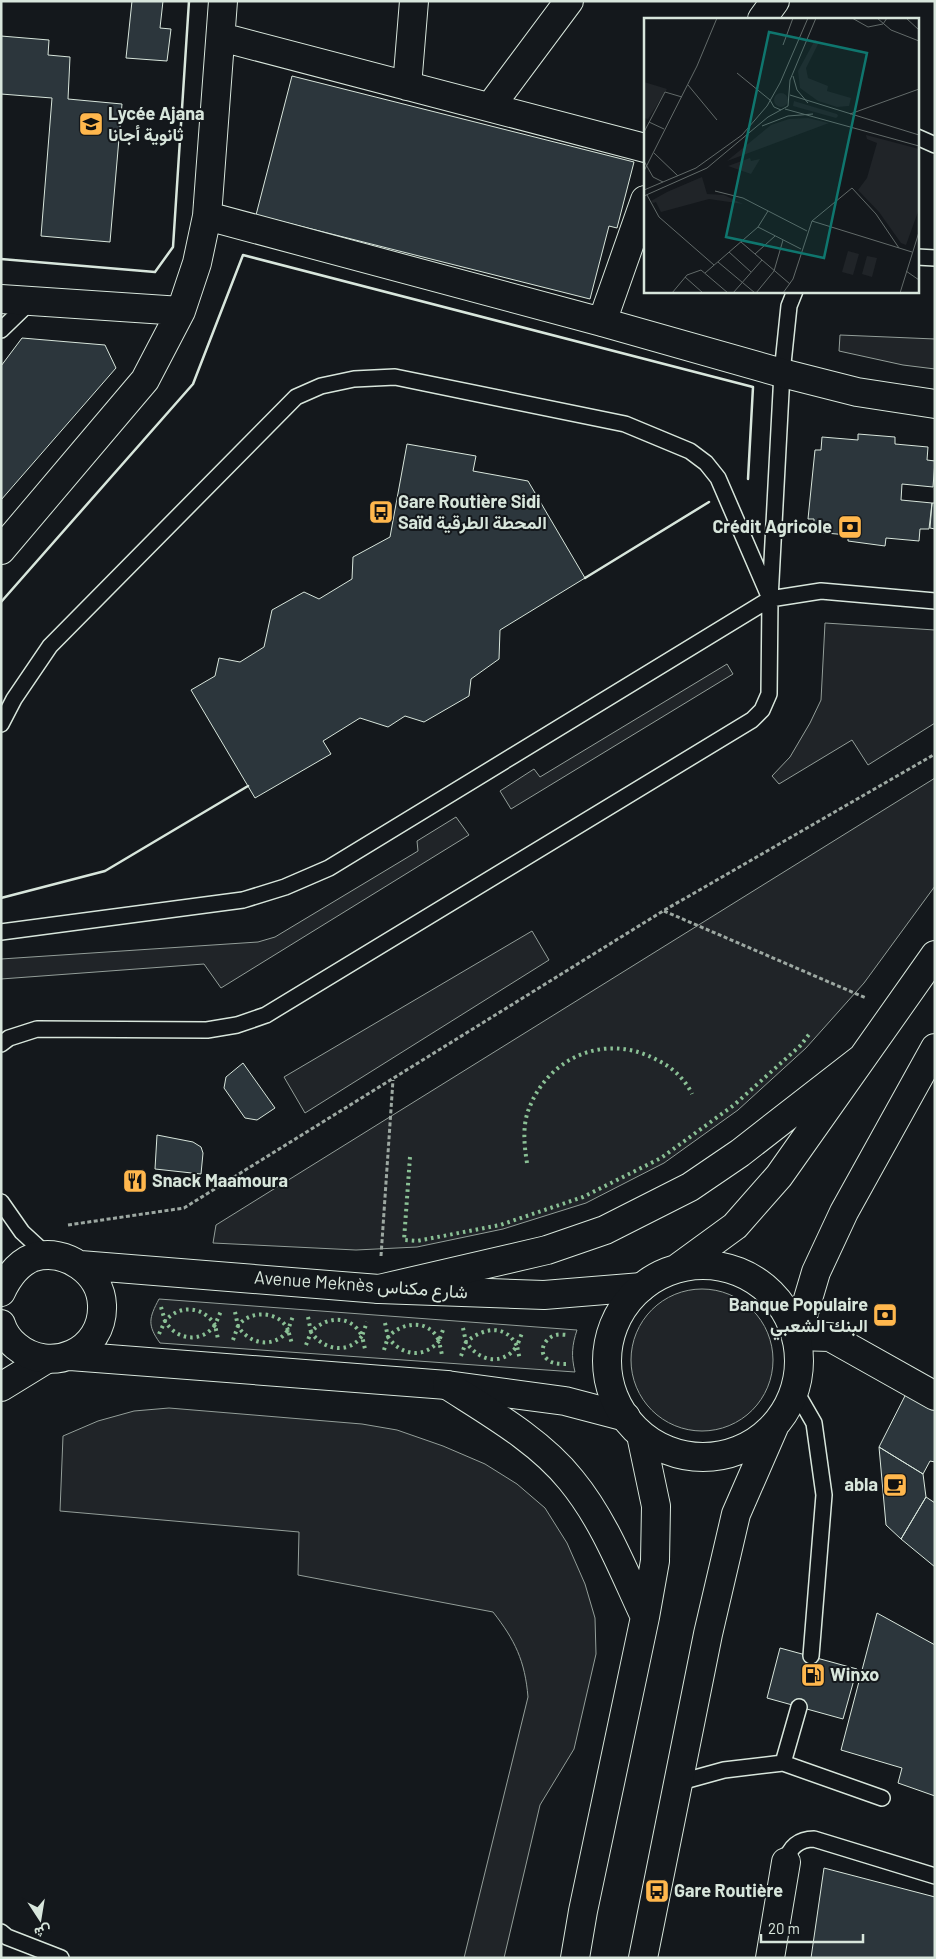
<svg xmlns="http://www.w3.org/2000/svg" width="936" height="1959" font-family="Barlow,Vazirmatn,sans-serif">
<rect width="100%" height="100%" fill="#14181c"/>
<path fill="#202428" stroke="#939e99" d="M840,335l95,4v30l-32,-4 -64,-14z
M825,623l110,7v93l-67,42 -16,-25 -73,44 -7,-8 18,-19 20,-34 11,-23z
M727,664l6,10 -222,135 -11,-18 34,-22 6,8z
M935,778v108l-71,97 -58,65 -68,62 -74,53 -78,40 -83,26 -86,18 -61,3 -143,-7 3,-18z
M456,817l13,18 -248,153 -17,-24 -203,15v-20l257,-17 17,-5 143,-86 -1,-10z
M532,931l17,29 -244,153 -21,-36z
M631 1360a71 71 0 1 1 142 0a71 71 0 1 1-142 0Z
M159,1299l418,31c-5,15 -6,26 -2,42l-415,-29c-13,-18 -11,-25 -1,-44z
M169,1408l193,16 35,6 46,16 42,18 32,20 28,24 22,35 18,41 10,34 1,36 -22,95 -34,56 -36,153h-40l64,-261c-3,-36 -13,-57 -35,-85l-195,-37 1,-43 -239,-21 3,-75 35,-15 36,-10z"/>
<path fill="#2c363c" stroke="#d8e6dc" d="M132,1h31l-3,27 11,1 -4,32 -41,-3z
M1,36l48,4 -1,15 22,2 -2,42 54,5 -12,138 -69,-6 11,-138 -51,-4z
M292,76l342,86 -17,66 -8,-2 -19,73 -334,-84z
M22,338l83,7 11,23 -115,132v-134z
M858,434l37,3v7l33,3 -1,13 8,1 -2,26 -31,-3 -1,16 31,3 -3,26h-9l-1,12 -33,-3 -1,8 -37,-5v-6l-34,-3v-13h-6l7,-69h6l1,-13 36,3z
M407,444l69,12 -3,15 55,10 57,97 -85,52 -1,29 -28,20 -2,17 -45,26 -19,-6 -17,11 -28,-9 -37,23 8,13 -76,44 -64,-108 24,-14 4,-18 21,4 24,-15 8,-37 32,-18 15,7 33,-20 1,-22 37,-20z
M932,503h3v26l-5,-1z
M243,1063l32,45 -18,12 -12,-2 -21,-30 2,-11z
M157,1135l36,7 8,5 2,6 -2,21 -46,-5z
M910,1386l25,14v62l-5,-1 -7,13 -44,-27z
M879,1447l44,27 3,23 -25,42 -15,-14z
M926,1497l9,6v64l-34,-28z
M877,1613l58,32v151l-37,-13 4,-15 -61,-18z
M780,1648l77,21 -14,50 -76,-21z
M824,1868l111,29v61h-124z"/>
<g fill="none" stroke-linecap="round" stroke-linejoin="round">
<defs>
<path id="service" d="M917,137l18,8
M917,257l18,1
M1,330l30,-29
M1,724l13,-25 36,-53 246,-249 25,-11 33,-7 41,-2 230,47 65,27 16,12 12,15 51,118
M1,932l242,-32 42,-13 44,-19 441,-269 51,-8 114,10
M1,1044l8,-6 28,-9 170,1 30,-5 29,-10 486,-295 10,-10 7,-16 1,-95 12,-226 7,-67 6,-15
M1,1202l21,30 26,24
M795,1390l19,33 10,72 -13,161
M783,1763l99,35
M677,1783l47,-13 59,-7 16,-56
M786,1862c3,-15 13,-23 28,-23l121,37
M1,1932l6,5 54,21"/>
<path id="minor" d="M762,19l13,-18
M221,37l424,111
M407,86l7,-85
M490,107l79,-106
M207,216l395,106 180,51 75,19 78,12
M1,299l180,12
M602,322l43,-122
M1,550l144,-170 36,-69 16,-48 10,-47 16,-215
M797,1336l33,1 105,59
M1,1387l44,-27
M770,1958l16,-96"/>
<path id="tertiary" d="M80,1265l299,24 165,6 98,-8
M1,1292c7,-15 17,-29 33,-35 32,-9 67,16 68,48 2,47 -52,70 -86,41 -7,-6 -12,-12 -15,-22
M70,1356l377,29 118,16 61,16"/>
<path id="primary" d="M607 1361a96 96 0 1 1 192 0a96 96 0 1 1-192 0Z
M676,1269l59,-43 44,-50 156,-221
M379,1289l168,-39 58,-20 85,-43 50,-34 122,-95
M797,1336l19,-64 28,-60 91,-164
M447,1385c42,27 93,56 124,95 33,40 52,90 74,137
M575,1958l8,-47 62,-294 10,-56 1,-55 -15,-71
M643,1958l65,-324 28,-120 38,-87"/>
</defs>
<use href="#service" stroke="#d8e6dc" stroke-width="18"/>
<use href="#minor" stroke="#d8e6dc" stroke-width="30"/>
<use href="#tertiary" stroke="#d8e6dc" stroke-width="30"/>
<use href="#primary" stroke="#d8e6dc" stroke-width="30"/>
<path stroke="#9da8a2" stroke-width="3" stroke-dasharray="4 2.5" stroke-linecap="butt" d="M664,911l202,87
M68,1225l116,-17 479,-297 272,-157
M381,1256l12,-176"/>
<use href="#service" stroke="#14181c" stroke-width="15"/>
<use href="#minor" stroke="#14181c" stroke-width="28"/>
<use href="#tertiary" stroke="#14181c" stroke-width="28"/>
<use href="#primary" stroke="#14181c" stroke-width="28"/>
<path stroke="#8ac095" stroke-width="4" stroke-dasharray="2.5 4" stroke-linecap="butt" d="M410,1157l-6,83 13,1 83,-16 83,-28 78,-39 73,-53 66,-59 11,-14
M527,1163c-3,-19 -5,-39 3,-57 21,-51 78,-73 127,-46 15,7 28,19 35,34
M161,1307l4,14c15,-17 38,-15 50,4l6,-14
M235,1312l3,14c12,-17 42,-15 50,4l5,-14
M308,1317l3,15c15,-16 40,-18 51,4l5,-14
M385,1323l3,14c14,-15 41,-19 51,4l5,-14
M463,1328l3,14c17,-14 39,-19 51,4l5,-13
M159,1334l6,-13c11,19 36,23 50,4l3,14
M233,1340l5,-14c11,19 37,23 50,4l4,14
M306,1345l5,-13c12,18 37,23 51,4l3,13
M384,1350l4,-13c13,19 36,22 51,4l3,14
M461,1356l5,-14c13,19 36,25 51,4l3,14
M566,1364c-7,0 -14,0 -19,-5 -10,-8 -1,-22 9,-24 4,-1 9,0 12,0"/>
<path stroke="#d8e6dc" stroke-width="2.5" d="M1,259l154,13 18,-25 16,-246
M585,578l124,-76
M1,602l192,-218 50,-129 510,132 -5,92
M1,898l104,-27 143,-85"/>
</g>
<defs>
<symbol id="university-square" viewBox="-11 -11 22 22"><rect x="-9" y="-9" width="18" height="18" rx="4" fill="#ffb74d" stroke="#14181c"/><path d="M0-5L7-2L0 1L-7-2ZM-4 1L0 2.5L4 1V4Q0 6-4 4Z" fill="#111"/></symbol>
<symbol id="bus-square" viewBox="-11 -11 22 22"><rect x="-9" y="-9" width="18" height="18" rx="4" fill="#ffb74d" stroke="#14181c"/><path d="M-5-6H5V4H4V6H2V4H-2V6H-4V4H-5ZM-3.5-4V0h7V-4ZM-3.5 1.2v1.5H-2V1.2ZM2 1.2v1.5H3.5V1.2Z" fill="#111"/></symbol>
<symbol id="bank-square" viewBox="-11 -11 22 22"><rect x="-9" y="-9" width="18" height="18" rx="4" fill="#ffb74d" stroke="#14181c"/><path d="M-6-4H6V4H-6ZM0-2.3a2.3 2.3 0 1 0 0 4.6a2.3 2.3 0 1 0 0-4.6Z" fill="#111"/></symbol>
<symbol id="restaurant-square" viewBox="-11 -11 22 22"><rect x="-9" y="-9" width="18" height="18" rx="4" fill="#ffb74d" stroke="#14181c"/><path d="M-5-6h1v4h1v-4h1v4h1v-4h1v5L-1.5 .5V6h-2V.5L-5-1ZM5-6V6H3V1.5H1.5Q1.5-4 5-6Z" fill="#111"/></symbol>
<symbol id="cafe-square" viewBox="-11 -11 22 22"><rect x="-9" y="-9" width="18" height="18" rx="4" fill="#ffb74d" stroke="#14181c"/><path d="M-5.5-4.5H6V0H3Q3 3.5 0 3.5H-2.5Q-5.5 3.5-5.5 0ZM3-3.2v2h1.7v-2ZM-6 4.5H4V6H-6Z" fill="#111"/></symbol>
<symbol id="fuel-square" viewBox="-11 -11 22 22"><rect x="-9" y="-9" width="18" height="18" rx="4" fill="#ffb74d" stroke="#14181c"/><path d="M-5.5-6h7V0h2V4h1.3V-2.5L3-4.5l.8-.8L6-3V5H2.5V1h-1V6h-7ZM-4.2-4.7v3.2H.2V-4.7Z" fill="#111"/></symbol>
</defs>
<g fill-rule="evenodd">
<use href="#university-square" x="77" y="110" width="28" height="28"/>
<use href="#bus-square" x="367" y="498" width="28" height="28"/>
<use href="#bank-square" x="836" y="513" width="28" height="28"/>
<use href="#restaurant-square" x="121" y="1167" width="28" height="28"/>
<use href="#bank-square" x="871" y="1301" width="28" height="28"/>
<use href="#cafe-square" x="881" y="1471" width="28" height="28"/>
<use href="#fuel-square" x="799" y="1661" width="28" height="28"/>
<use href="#bus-square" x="643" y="1877" width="28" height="28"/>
</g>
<g text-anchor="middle" stroke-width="4" stroke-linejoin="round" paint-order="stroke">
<g font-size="18" font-weight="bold" fill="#d8e6dc" stroke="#14181c" text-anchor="start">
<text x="108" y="120">Lycée Ajana<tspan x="108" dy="21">ثانوية أجانا</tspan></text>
<text x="398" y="508">Gare Routière Sidi<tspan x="398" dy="21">Saïd المحطة الطرقية</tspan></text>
<text x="832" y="533" text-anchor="end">Crédit Agricole</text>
<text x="152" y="1187">Snack Maamoura</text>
<text x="868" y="1311" text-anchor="end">Banque Populaire<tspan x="868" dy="21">البنك الشعبي</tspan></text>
<text x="878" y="1491" text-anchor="end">abla</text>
<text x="830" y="1681">Winxo</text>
<text x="674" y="1897">Gare Routière</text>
</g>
<g font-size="18" fill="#d8e6dc" stroke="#14181c">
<text transform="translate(361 1285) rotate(4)" y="6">Avenue Meknès شارع مكناس</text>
</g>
</g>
<g transform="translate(644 18)">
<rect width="275" height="275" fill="#14181c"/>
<path d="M171,22l4,2 -13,26 2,10 20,8 -1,5 24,7 -2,8 -12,1 -19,-6 -18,-13 -2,-17zM0,64l23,7 -19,30 -4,-1zM130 82a7 7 0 1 1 14 0a7 7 0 1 1-14 0ZM150,83l43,13 1,2 -2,2 -43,-12zM164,100l21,5 -102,38 44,-36 18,-6zM222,117l53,14v60l-13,36 -5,-2 -22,-31 -21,-22 9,-12 10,-35 -10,-4zM106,140l1,3 9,-2 -9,15 -23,-8zM58,159l5,17 17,1 19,9 -34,-5 -48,13 -5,-10 -3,1 -2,-2 16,-9zM204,233l11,3 -6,21 -11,-3zM223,238l10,2 -5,19 -10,-3z" fill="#202428"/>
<path fill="none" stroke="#626a69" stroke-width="1" d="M208,0l16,9 15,-3 4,-6M233,0l14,12 28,11M262,0l13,12M139,27l10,-27M93,55l33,27M149,58l4,14 11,13M44,67l29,35M146,77l129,40M126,82l4,7 7,3M141,91l134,37M206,96l69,-25M5,104l15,7M118,108l26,-10 25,-2M0,114l21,-40 17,5M10,135l24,23M0,143l9,16 10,5M0,153l53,-105 20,-48M0,172l52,-22 46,-33 25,-29 13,-23 28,-65M71,173l28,7 64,33M3,177l12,22 55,48M0,178l63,-28 61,-51 20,-11 2,-26 26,-62M168,203l100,31M114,209l43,22M97,224l49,42M85,234l22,20M111,236l20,-18M74,244l37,31M262,253l13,9M61,255l53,-46 10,-16M41,259l18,16M28,275l15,-18 14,-5 27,23M89,275l29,-33M112,275l18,-22 9,-31M139,275l10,-14 19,-58 40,-33 24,26 23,34M256,275l19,-61"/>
<path fill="#0f766e" fill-opacity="0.15" stroke="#0f766e" stroke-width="2.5" d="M125,14l98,21 -43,205 -98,-21z"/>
<rect width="275" height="275" fill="none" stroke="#d8e6dc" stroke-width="2.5"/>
</g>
<rect width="936" height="1959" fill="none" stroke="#d8e6dc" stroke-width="5"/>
<g transform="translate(40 1919) rotate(168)" stroke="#14181c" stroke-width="4" paint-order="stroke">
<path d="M0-4L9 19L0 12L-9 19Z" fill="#d8e6dc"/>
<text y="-8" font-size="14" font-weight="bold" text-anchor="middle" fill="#d8e6dc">ش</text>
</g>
<path d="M761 1934v8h102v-8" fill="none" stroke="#d8e6dc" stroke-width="2.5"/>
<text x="768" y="1934" font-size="15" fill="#d8e6dc" stroke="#14181c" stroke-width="4" paint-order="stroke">20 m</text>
</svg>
